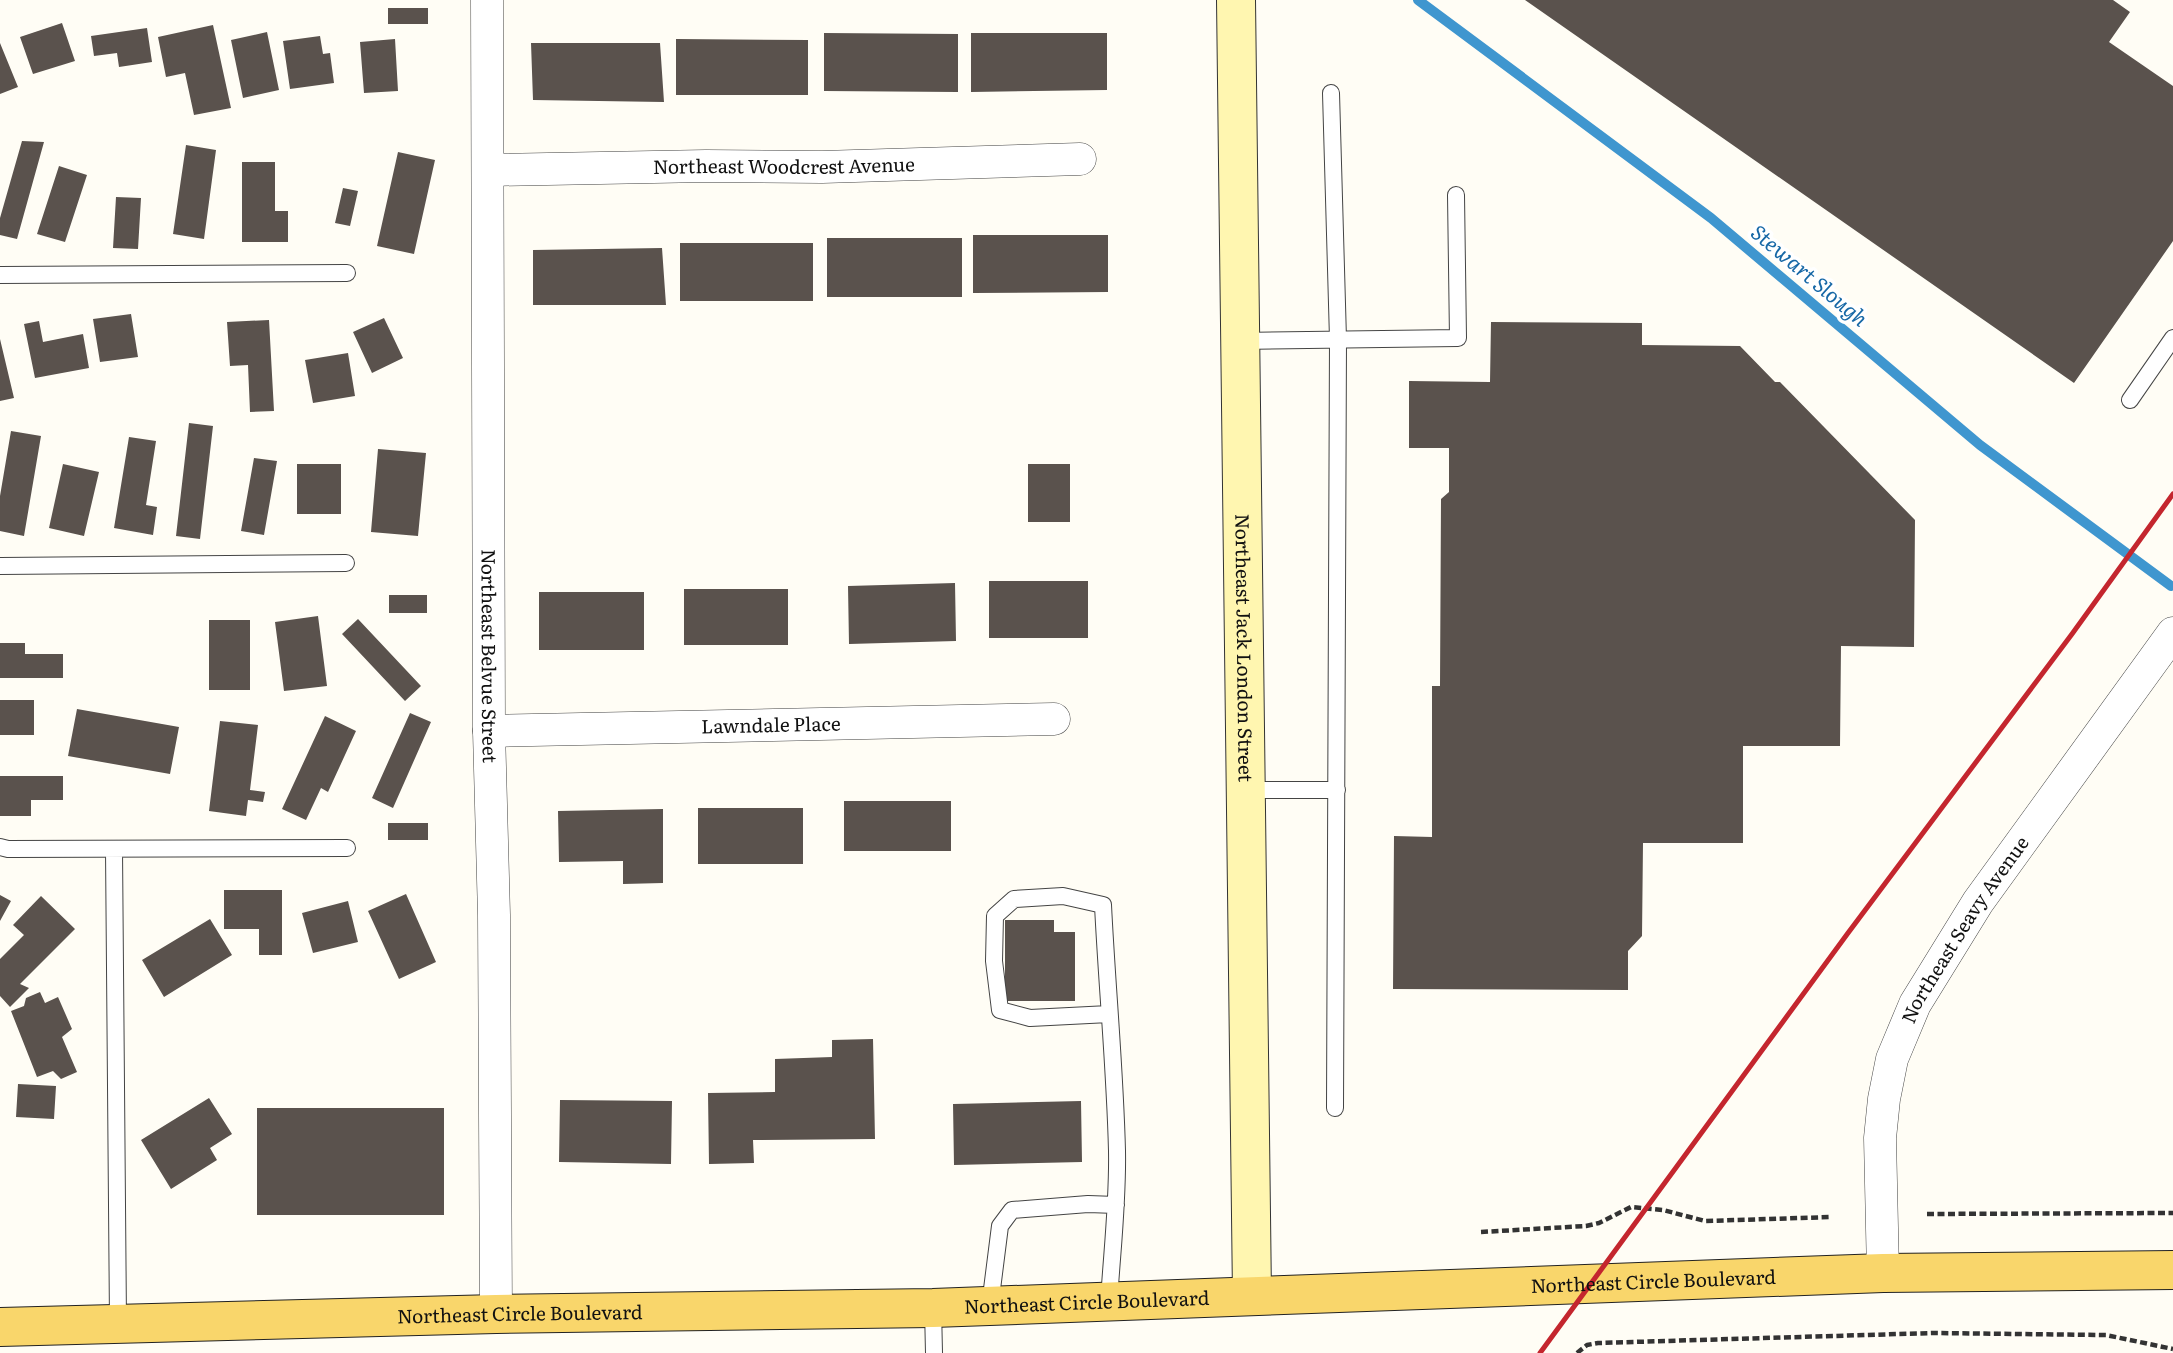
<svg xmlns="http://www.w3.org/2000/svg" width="2173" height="1353" font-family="Literata,serif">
<rect width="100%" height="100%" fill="#fffdf5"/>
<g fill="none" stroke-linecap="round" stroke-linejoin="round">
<path stroke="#3f96cf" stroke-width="10" d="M1418,0l293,218 269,227 191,141"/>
</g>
<path fill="#5a524d" d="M1525,0h588l17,12 -21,30 64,44v155l-99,142z
M388,8h40v16h-40z
M62,23l13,38 -42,13 -13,-37z
M213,25l18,83 -37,7 -9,-42 -19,4 -8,-40z
M147,28l5,34 -33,5 -2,-14 -23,3 -3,-20z
M267,32l12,58 -36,8 -12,-58z
M824,33l134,1v58l-134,-1z
M971,33h136v57l-136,2z
M320,36l3,18 7,-1 4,30 -44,6 -7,-48z
M395,39l3,52 -34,2 -4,-51z
M676,39l132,1v55h-132z
M0,43l18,44 -18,7z
M531,43h129l4,59 -131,-2z
M22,141l22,1 -27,97 -17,-4v-17z
M186,145l30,5 -12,89 -31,-5z
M398,152l37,8 -21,94 -37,-8z
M242,162h33v49h13v31h-46z
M59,166l28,9 -22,67 -28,-8z
M343,188l15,3 -8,35 -15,-3z
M116,197l25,1 -3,51 -25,-1z
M973,235h135v57l-135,1z
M827,238h135v59h-135z
M680,243h133v58h-133z
M662,248l4,57h-133v-55z
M131,314l7,43 -38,5 -7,-43z
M384,318l19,40 -31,15 -19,-41z
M269,320l5,91 -24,1 -2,-47 -18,1 -3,-44z
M39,321l4,21 40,-8 6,34 -54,10 -11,-54z
M1491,322l151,1v22l98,1 35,36h5l135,138 -1,127 -73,-1 -1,100h-97v97h-100l-1,93 -14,15v39l-235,-1 1,-153 38,1v-151h8l1,-187 8,-7v-44h-40v-67l81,1z
M0,339l14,59 -14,3z
M348,353l7,43 -42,7 -8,-43z
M189,423l24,3 -13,113 -24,-3z
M11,431l30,5 -17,100 -24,-5v-35z
M129,437l27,4 -10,64 11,2 -4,28 -39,-7z
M378,449l48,4 -8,83 -47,-4z
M254,458l23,3 -13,74 -23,-4z
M63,464l36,8 -15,64 -35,-8z
M297,464h44v50h-44z
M1028,464h42v58h-42z
M989,581h99v57h-99z
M955,583l1,58 -107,3 -1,-58z
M684,589h104v56h-104z
M539,592h105v58h-105z
M389,595h38v18h-38z
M318,616l9,70 -43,5 -9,-69z
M358,619l63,67 -16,15 -63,-67z
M209,620h41v70h-41z
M0,643h25v11h38v24h-63z
M0,700h34v35h-34z
M77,709l102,18 -9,47 -102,-18z
M410,713l21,9 -38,86 -21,-10z
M325,716l31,15 -28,61 -7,-4 -15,32 -24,-11z
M220,721l38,4 -8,65 15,2 -2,10 -15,-2 -2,16 -37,-5z
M0,776h63v24h-32v16h-31z
M844,801h107v50h-107z
M698,808h105v56h-105z
M663,809v74l-40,1v-23l-64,1 -1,-51z
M388,823h40v17h-40z
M224,890h58v65h-23v-26h-35z
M406,894l30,68 -37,17 -31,-68z
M0,895l11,6 -11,20z
M41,896l34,33 -55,55 9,4 -19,19 -10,-11v-37l24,-24 -11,-10z
M348,901l10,41 -45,11 -11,-40z
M210,919l22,36 -68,42 -22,-37z
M1005,920h49v12h21v69h-70z
M40,992l5,11 13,-6 14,32 -10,8 15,35 -16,7 -8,-8 -16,6 -26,-66 13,-5 2,-8z
M873,1039l2,100 -122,1 1,23 -45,1 -1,-71 67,-1v-33l57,-2v-17z
M18,1084l38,2 -2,33 -38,-2z
M209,1098l23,36 -22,14 7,12 -46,29 -30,-49z
M560,1100l112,1 -1,63 -112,-2z
M1081,1101l1,61 -128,3 -1,-61z
M257,1108h187v107h-187z"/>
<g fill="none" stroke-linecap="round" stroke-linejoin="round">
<defs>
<path id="lane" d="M1331,93l7,246 -3,769
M0,275l347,-2
M1240,341l218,-3 -2,-143
M2130,400l43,-62
M0,566l346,-3
M1246,790h91
M0,847l8,2 339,-1
M114,850l4,472
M1109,1301c3,-50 9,-100 8,-150 -2,-82 -10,-164 -14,-246l-40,-9 -49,3 -19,17 -1,45 6,49 30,8 79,-4
M990,1305l10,-79 12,-16 76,-6 28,1
M933,1308l1,45"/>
<g id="street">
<path id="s1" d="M487,0l2,731 5,184 2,399"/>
<path id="s2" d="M488,170l218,-4 116,1 258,-8"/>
<path id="s3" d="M489,731l565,-12"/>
<path id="s4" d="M1883,1273l-3,-135 4,-39 8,-40 23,-55 63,-102 195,-269"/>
</g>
<g id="secondary">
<path id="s5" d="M1236,0l16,1296"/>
</g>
<g id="primary">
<path id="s6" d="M0,1327l496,-13 437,-6 950,-35 290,-3"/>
</g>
</defs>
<use href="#lane" stroke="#444" stroke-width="18"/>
<use href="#street" stroke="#444" stroke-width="33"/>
<use href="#secondary" stroke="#333" stroke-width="40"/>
<use href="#primary" stroke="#222" stroke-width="40"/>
<path stroke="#333" stroke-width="4.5" stroke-dasharray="7 3.5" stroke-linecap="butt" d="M1927,1214l246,-1
M1481,1232l105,-6 13,-3 32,-16 32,3 42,11 127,-4
M1577,1353l10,-8 11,-2 335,-10 173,2 67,14"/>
<use href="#lane" stroke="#fff" stroke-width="16"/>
<use href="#street" stroke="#fff" stroke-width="32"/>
<use href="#secondary" stroke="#fff6b0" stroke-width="38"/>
<use href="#primary" stroke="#f9d66b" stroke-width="38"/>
<path stroke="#c4262e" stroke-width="5" d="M1540,1353l308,-420 224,-299 101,-140"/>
</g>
<g text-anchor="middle" stroke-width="7" stroke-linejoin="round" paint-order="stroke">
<g font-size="19" fill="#111" stroke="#fff">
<text dy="7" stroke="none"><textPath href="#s2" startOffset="296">Northeast Woodcrest Avenue</textPath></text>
<text dy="7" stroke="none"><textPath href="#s5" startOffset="648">Northeast Jack London Street</textPath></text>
<text dy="7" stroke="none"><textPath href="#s1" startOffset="656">Northeast Belvue Street</textPath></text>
<text dy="7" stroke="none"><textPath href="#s3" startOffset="282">Lawndale Place</textPath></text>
<text dy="7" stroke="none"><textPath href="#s4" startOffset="364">Northeast Seavy Avenue</textPath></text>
<text dy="7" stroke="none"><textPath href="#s6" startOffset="1654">Northeast Circle Boulevard</textPath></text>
<text dy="7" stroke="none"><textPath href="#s6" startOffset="1087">Northeast Circle Boulevard</textPath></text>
<text dy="7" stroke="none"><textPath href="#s6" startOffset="520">Northeast Circle Boulevard</textPath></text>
</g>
<g font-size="21" font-style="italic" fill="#1768a6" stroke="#fff">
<text transform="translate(1809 276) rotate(40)" y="7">Stewart Slough</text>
</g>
</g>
</svg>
